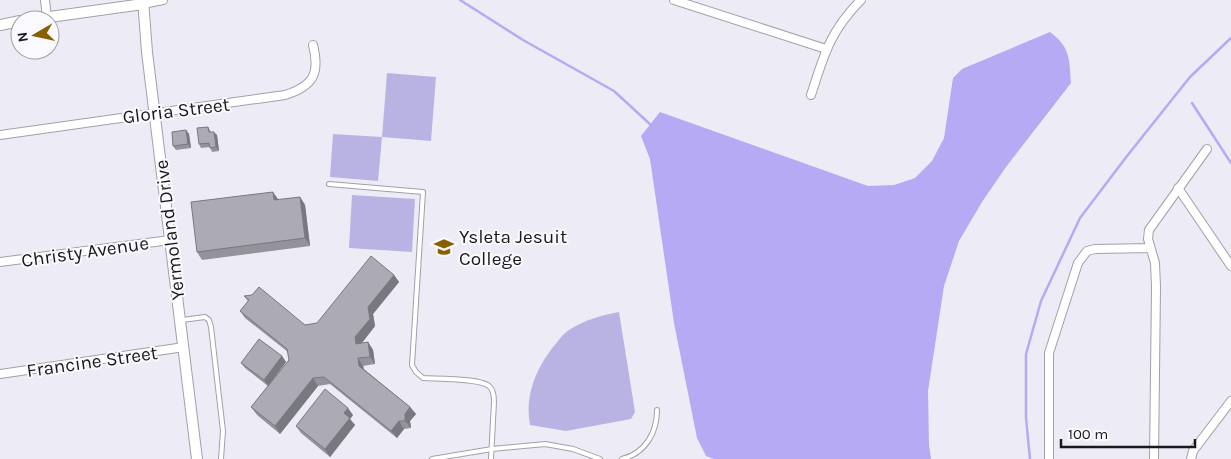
<svg xmlns="http://www.w3.org/2000/svg" width="1231" height="459" font-family="Karla,sans-serif">
<rect width="100%" height="100%" fill="#edecf6"/>
<path fill="#b9b3e4" d="M387,73l49,4 -5,64 -49,-4 -4,44 -48,-4 3,-43 49,3z
M352,195l63,4 -3,53 -63,-4z
M619,312l16,100 -4,7 -65,12 -36,-6c-6,-31 8,-61 28,-84 3,-4 6,-8 11,-11 15,-10 33,-15 50,-18z"/>
<path fill="#b5aaf3" d="M1050,32c21,16 19,27 21,51l-65,84 -24,35 -23,39 -15,45 -16,105 1,54 2,14h-217l-8,-3 -9,-18 -23,-115 -24,-164 -9,-23 19,-24 208,74 26,-1 21,-7 17,-17 12,-23 9,-60 9,-9z"/>
<g fill="none" stroke-linecap="round" stroke-linejoin="round">
<path stroke="#b5aaf3" stroke-width="2.5" d="M460,0l63,40 91,51 38,35
M1192,103l39,60
M1030,459l-4,-41v-64l15,-53 39,-83 47,-62 63,-79 41,-39"/>
<defs>
<path id="lane" d="M329,184l94,8 -11,173 4,7 7,6c13,1 60,0 67,9 4,4 4,10 4,15l-3,57
M182,320l23,-3 4,3 2,7 12,104 -2,28
M432,459l60,-10 53,-5 28,5 27,10
M622,459c24,-6 35,-27 35,-49"/>
<path id="street" d="M45,0l2,17
M674,0l152,49
M143,4l20,-4
M811,95c13,-40 19,-64 50,-95
M0,135l285,-40c29,-9 35,-22 28,-50
M1178,188l53,78
M0,262l170,-22
M0,374l184,-27
M1049,459v-106l29,-90 9,-12 8,-2 55,-1
M1154,459l2,-172 -1,-24 -7,-24 1,-9 58,-81
M1191,459l2,-8 38,-50"/>
<path id="secondary" d="M143,0l4,52 50,407
M28,20l115,-16
M0,25l20,-4"/>
</defs>
<use href="#lane" stroke="#a1a0aa" stroke-width="6"/>
<use href="#street" stroke="#a1a0aa" stroke-width="10"/>
<use href="#secondary" stroke="#a1a0aa" stroke-width="12"/>
<use href="#lane" stroke="#fff" stroke-width="4"/>
<use href="#street" stroke="#fff" stroke-width="8"/>
<use href="#secondary" stroke="#fff" stroke-width="10"/>
</g>
<path fill="#94939c" d="M208,127l3,5 6,3 2,16 -7,1 -2,-5 -9,1 -2,-4z
M186,130l3,4 2,14 -15,2 -3,-4z
M300,197l5,8 5,41 -108,14 -5,-8 81,-53v1z
M394,275l5,7 -26,32 2,12 -13,17 6,-1 5,8 2,14 -12,2 1,3 46,38 6,7 -6,7 1,7 -7,1 -7,9 -67,-54 -12,2 -38,48 -23,-19 -6,-8 38,-47 -1,-8 -43,-34 -5,-7 8,-10 -4,-5 61,29 12,-2z
M282,356l4,6 -18,24 -23,-18 -4,-5z
M353,415l-3,4 5,6 -25,32 -29,-24 -5,-7z"/>
<path fill="#78787f" d="M186,130l3,4 2,14 -3,-4z
M214,132l3,3 2,16 -3,-4z
M273,192l5,7 1,9 -5,-8z
M300,197l5,8 5,41 -5,-8z
M394,275l5,7 -26,32 2,12 -14,18h-5l-1,-7 13,-30z
M368,342l5,8 2,14 -5,-7z
M282,356l4,6 -18,24 -4,-6z
M358,358l5,8 2,7 -6,-7z
M313,378l5,8 -38,48 -5,-8z
M410,407l6,7 -6,7 1,7 -6,-7v-7z
M348,408l5,7 -3,4 5,6 -25,32 -5,-8 19,-36z
M399,421l5,8 -7,9 -6,-7z"/>
<path fill="#acabb5" stroke="#78787f" d="M208,127l1,5h5l2,15 -6,1 -1,-5 -10,1 -2,-16z
M186,130l2,14 -15,2 -1,-14z
M273,192l1,8 26,-3 5,41 -108,14 -6,-50z
M371,256l23,19 -26,32 2,12 -15,18 1,7 12,-2 2,15 -12,1 1,8 51,41 -5,7v7h-6l-8,10 -67,-54 -11,1 -38,48 -24,-19 38,-47 -2,-11 -47,-38 9,-11 -5,-4 8,-1 7,-8 46,38 12,-2z
M259,339l23,17 -18,24 -23,-17z
M325,389l23,19 -4,5 6,5 -25,31 -29,-23z"/>
<defs>
<symbol id="school-bare" viewBox="-9 -9 18 18"><path d="M0-5L7-2L0 1L-7-2ZM-4 1L0 2.5L4 1V4Q0 6-4 4Z" fill="#886000" stroke="#fafafe" stroke-width="2.5" paint-order="stroke"/></symbol>
</defs>
<g fill-rule="evenodd">
<use href="#school-bare" x="430" y="233" width="28" height="28"/>
</g>
<g text-anchor="middle" stroke-width="4" stroke-linejoin="round" paint-order="stroke">
<g font-size="19" fill="#19181c" stroke="#fafafe">
<text transform="translate(176 110) rotate(-7)" y="7">Gloria Street</text>
<text transform="translate(169 230) rotate(-97)" y="7">Yermoland Drive</text>
<text transform="translate(85 251) rotate(-8)" y="7">Christy Avenue</text>
<text transform="translate(92 361) rotate(-8)" y="7">Francine Street</text>
</g>
<g font-size="19" fill="#19181c" stroke="#fafafe" text-anchor="start">
<text x="459" y="243">Ysleta Jesuit<tspan x="459" dy="22">College</tspan></text>
</g>
</g>
<g transform="translate(35 35) rotate(261)"><circle r="24" fill="#fafafe" stroke="#a0a0a4"/>
<path d="M0-4L9 19L0 12L-9 19Z" fill="#886000"/>
<text y="-8" font-size="14" font-weight="bold" text-anchor="middle" fill="#19181c">N</text>
</g>
<path d="M1061 439v8h134v-8" fill="none" stroke="#19181c" stroke-width="2.5"/>
<text x="1068" y="439" font-size="15" fill="#19181c" stroke="#fafafe" stroke-width="4" paint-order="stroke">100 m</text>
</svg>
